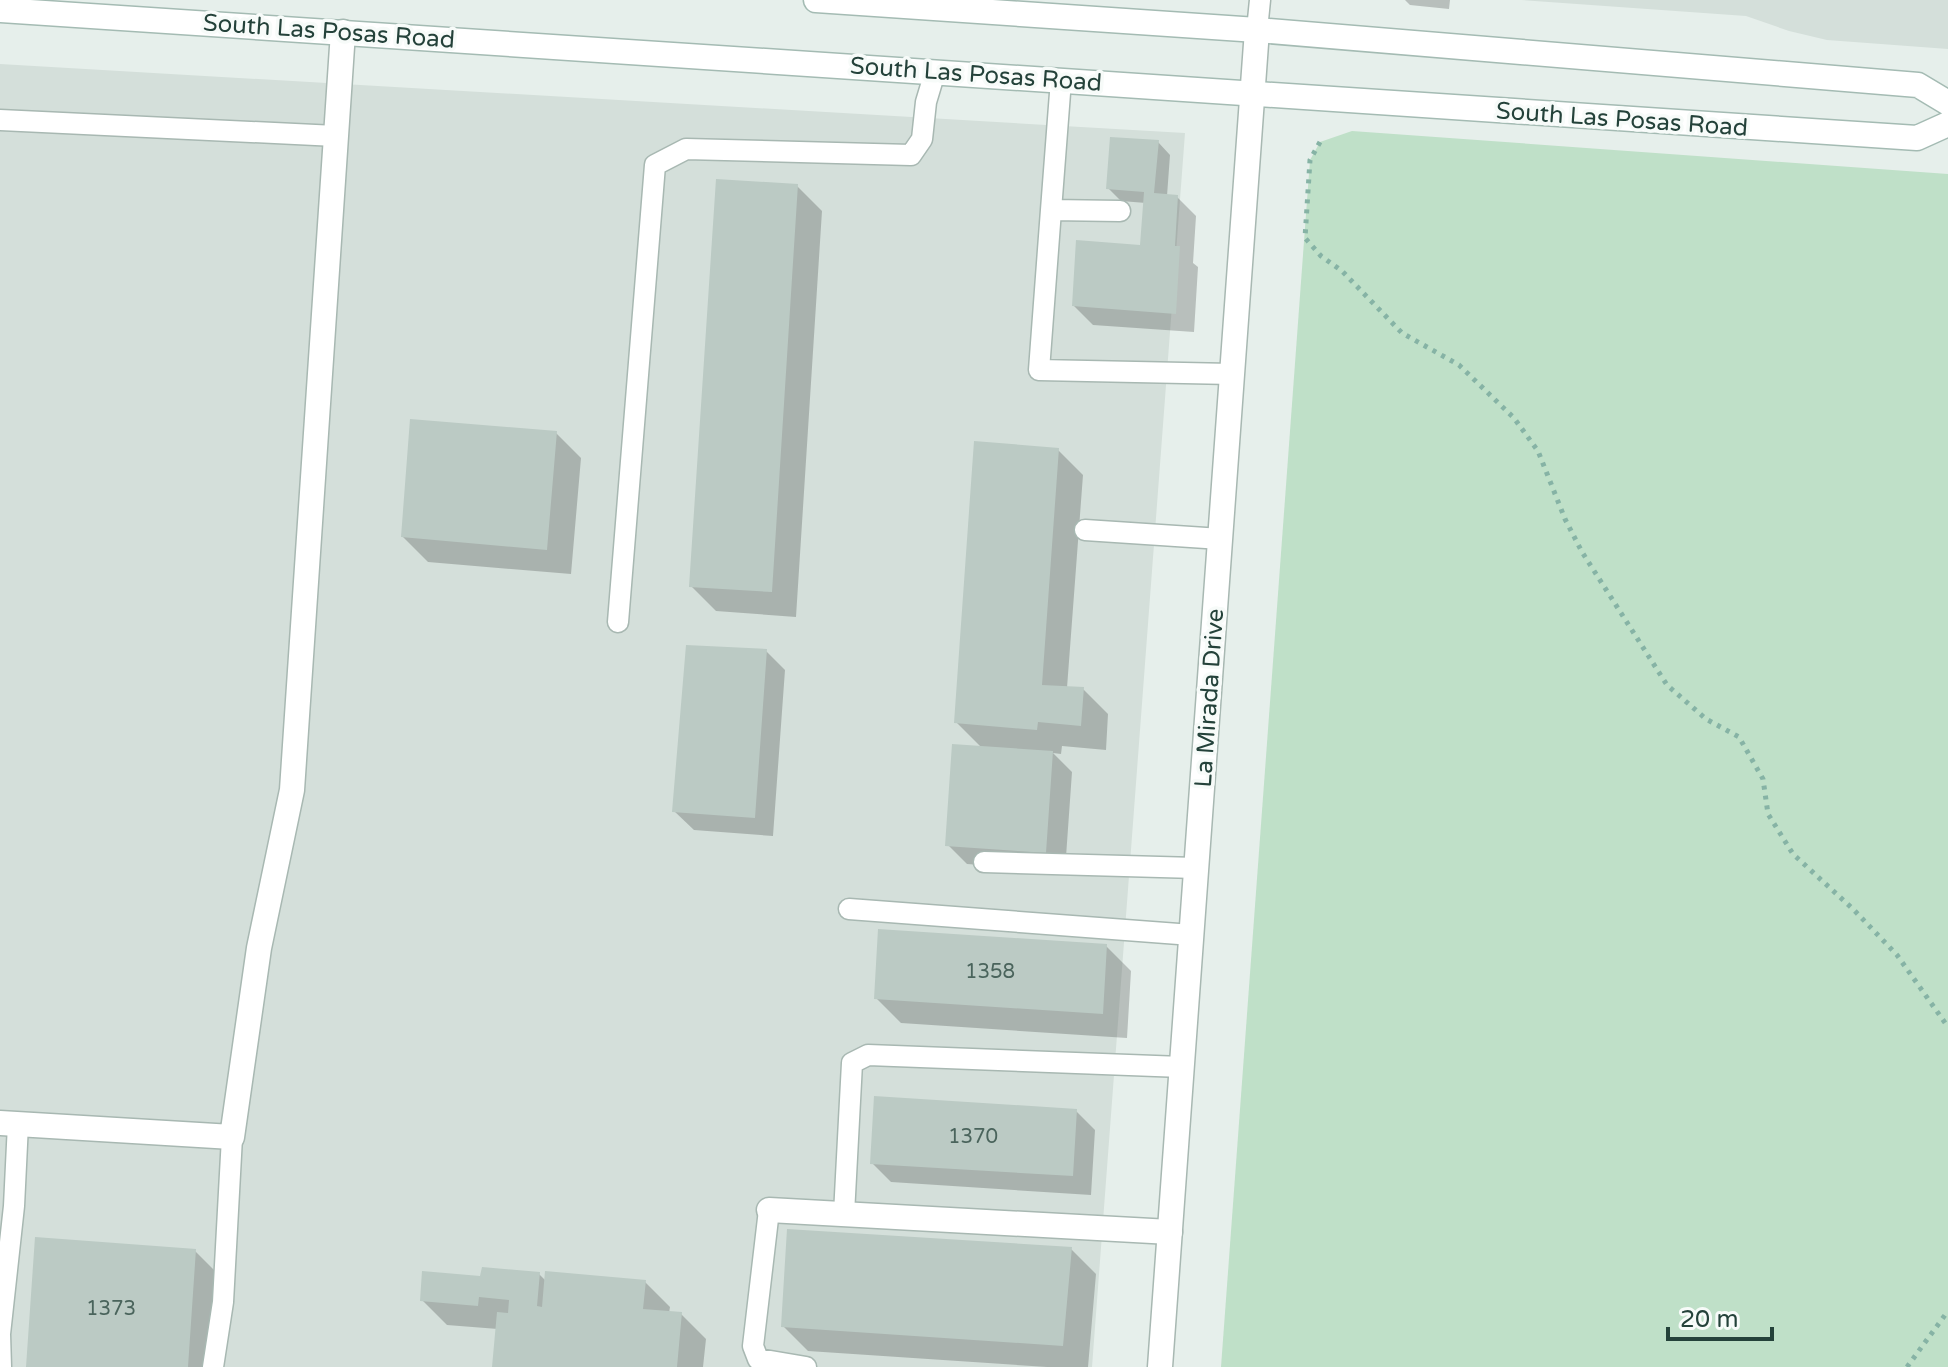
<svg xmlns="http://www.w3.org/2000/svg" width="1948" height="1367" font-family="'Varela Round',sans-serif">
<rect width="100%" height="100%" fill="#e6efeb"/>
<path fill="#d4dfda" d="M1521,0h427v49l-121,-9 -38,-9 -43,-15z
M0,64l1185,69 -93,1234h-1092z"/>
<path fill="#bfe0c8" d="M1352,131l596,43v1193h-727l89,-1207 10,-18z"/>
<path fill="#0003" d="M1405,0h45l-1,9 -39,-4z
M1158,142l12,13 -3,41 10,1 19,19 -3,47 5,4 -4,65 -101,-7 -19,-19 68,-59 4,-44 -25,-2 -13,-13z
M797,186l25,25 -26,406 -80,-6 -25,-25z
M556,433l25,25 -10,116 -143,-12 -25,-25z
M1058,450l25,25 -16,213 16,1 25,25 -2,36 -44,-4 -1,8 -8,-1 19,19 -7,99 -98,-7 -19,-19 34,-97 -26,-26z
M766,651l19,19 -12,166 -79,-6 -20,-19z
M1106,946l25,25 -4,67 -226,-15 -25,-25z
M1076,1111l19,19 -4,65 -200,-13 -19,-19z
M1071,1249l25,25 -8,93h-41l-239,-16 -25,-25z
M195,1251l25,25 -6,91h-186z
M539,1274l7,7 99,1 25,25 -1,6 12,1 25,25 -3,28h-209l4,-38 -51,-4 -25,-25 60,-22z"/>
<path fill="#bbcac4" d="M1110,137l49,3 -5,53 24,2 -3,51h5l-4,68 -104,-8 4,-66 64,5 4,-53 -38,-3z
M716,179l82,5 -26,408 -83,-5z
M410,419l147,12 -10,119 -146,-13z
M974,441l85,7 -17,237 42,2 -3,39 -43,-4 -1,8 -83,-7z
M686,645l81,4 -12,169 -83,-6z
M952,744l101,7 -7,102 -101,-7z
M878,929l229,15 -4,70 -229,-15z
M874,1096l203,13 -4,67 -203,-12z
M787,1229l285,18 -9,99 -282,-19z
M35,1237l161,12 -8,118h-162z
M482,1267l58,5 -3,34 5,1 3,-36 101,9 -3,29 39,3 -5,55h-185l5,-55 11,1 1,-13 -30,-3 -1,9 -58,-5 2,-30 58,5z"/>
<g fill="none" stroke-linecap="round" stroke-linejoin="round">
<defs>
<path id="service" d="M1257,30l3,-30
M0,120l336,16
M1051,210l10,-130
M1120,211l-69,-1 -12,160 193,4
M1085,530l136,9
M618,622l37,-457 31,-16 225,6 11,-16 4,-37 9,-30
M984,862l212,6
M849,909l343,26
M769,1210l-16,136 5,13 48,8
M844,1214l8,-151 16,-8 314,12
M1,1367l-1,-33 14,-128 4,-82
M213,1367l10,-65 9,-165"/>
<path id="minor" d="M0,1123l232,14 27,-189 33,-158 51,-758
M769,1210l401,22"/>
<path id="tertiary" d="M1160,1367l97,-1337"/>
<path id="secondary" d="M816,0l441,30 661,55 30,18
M0,10l1917,128 31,-14"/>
</defs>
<use href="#service" stroke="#a8b8b2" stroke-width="23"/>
<use href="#minor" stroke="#a8b8b2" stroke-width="27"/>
<use href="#tertiary" stroke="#a8b8b2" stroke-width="27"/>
<use href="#secondary" stroke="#a4bbb3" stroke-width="27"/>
<path stroke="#86b3a5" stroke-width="5" stroke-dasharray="4 6" stroke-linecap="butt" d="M1320,142l-10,18 -5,78 16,18 21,15 60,62 57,32 55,53 24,33 27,68 17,33 85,133 39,34 33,18 24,42 5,35 25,40 60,55 44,46 51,72
M1907,1367l41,-56"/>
<use href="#service" stroke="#fff" stroke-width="20"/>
<use href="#minor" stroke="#fff" stroke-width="24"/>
<use href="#tertiary" stroke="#fff" stroke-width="24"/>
<use href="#secondary" stroke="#fff" stroke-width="24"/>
</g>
<g text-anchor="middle" stroke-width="7" stroke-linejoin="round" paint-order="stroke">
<g font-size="20" fill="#4a645c">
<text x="990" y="978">1358</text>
<text x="973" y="1143">1370</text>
<text x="111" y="1315">1373</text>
</g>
<g font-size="24" fill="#24423a" stroke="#f7fbf9">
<text transform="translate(329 31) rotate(4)" y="8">South Las Posas Road</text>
<text transform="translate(976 74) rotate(4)" y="8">South Las Posas Road</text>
<text transform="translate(1622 119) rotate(4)" y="8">South Las Posas Road</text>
<text transform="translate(1209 698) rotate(-86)" y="8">La Mirada Drive</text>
</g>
</g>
<path d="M1668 1327v12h104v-12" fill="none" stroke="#24423a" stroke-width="4"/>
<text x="1680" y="1327" font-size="24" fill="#24423a" stroke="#f7fbf9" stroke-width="6" paint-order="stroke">20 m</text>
</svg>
